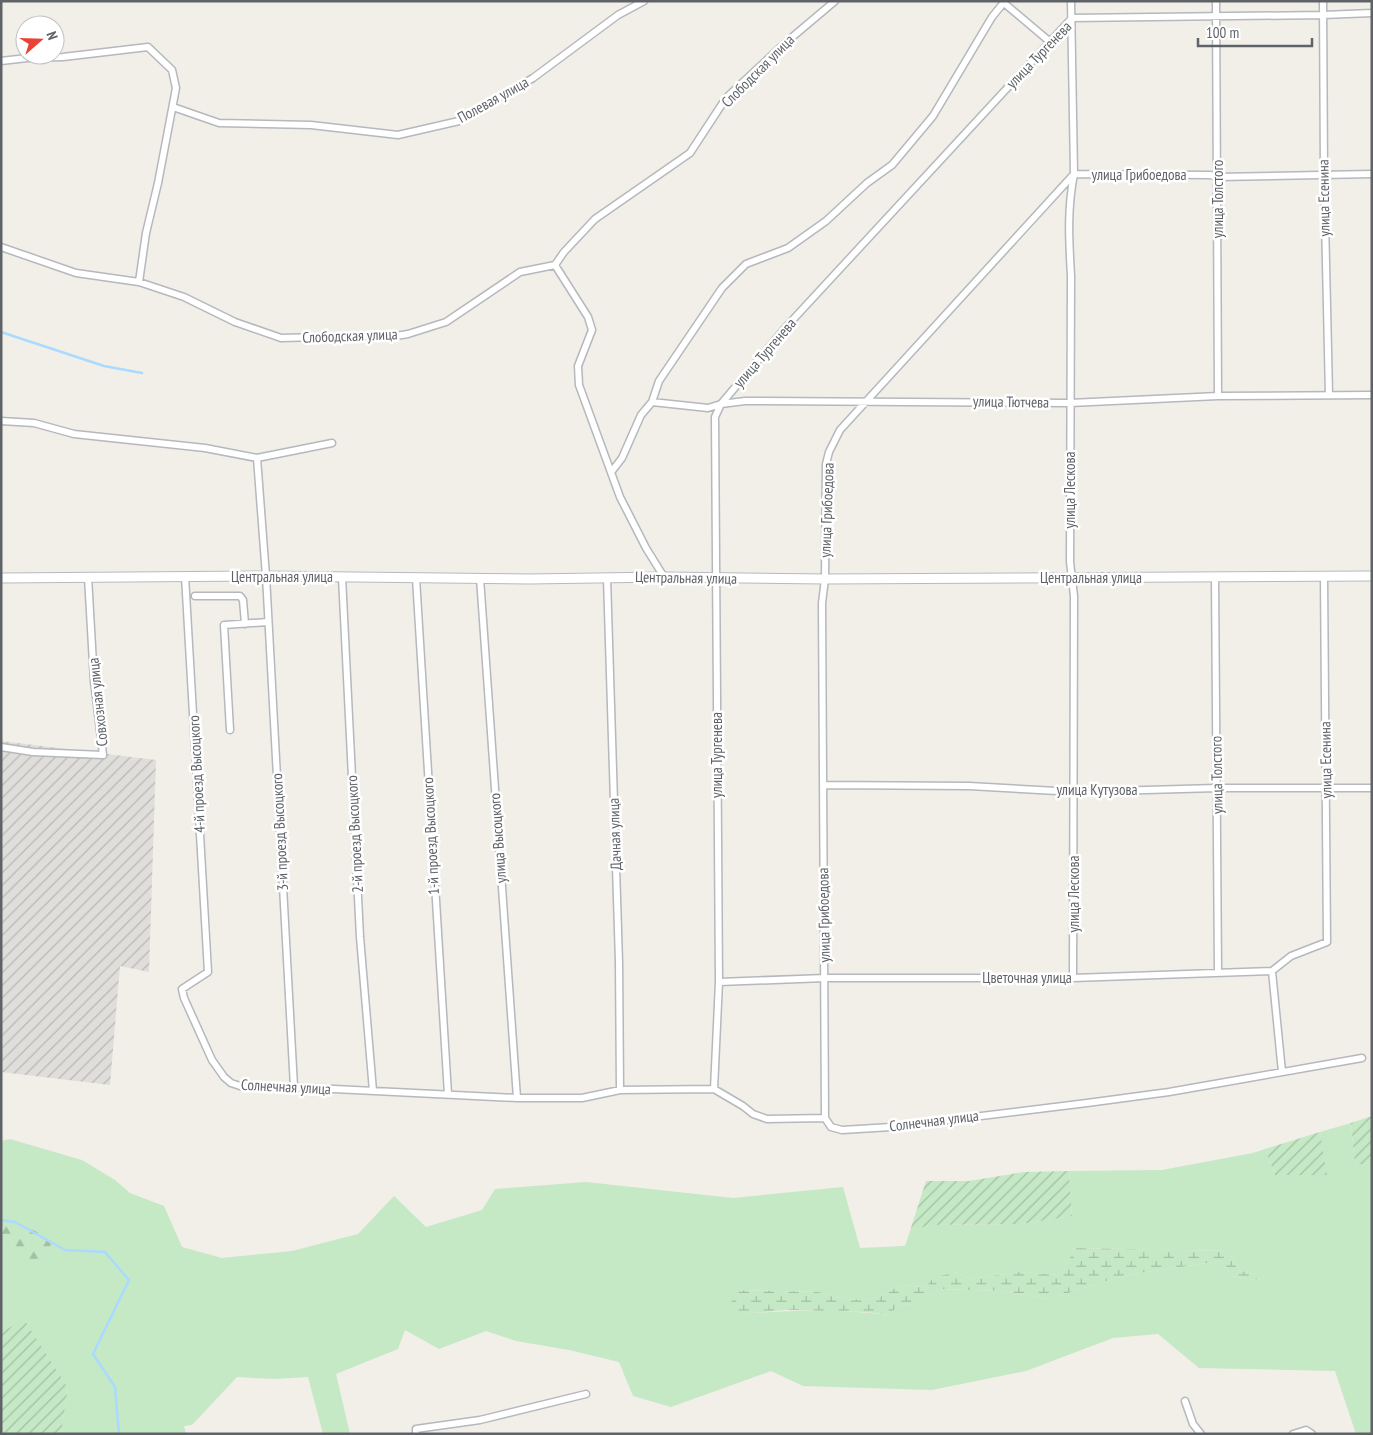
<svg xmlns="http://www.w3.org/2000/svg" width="1373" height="1435" font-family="'PT Sans Narrow',sans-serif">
<defs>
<pattern id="industrial-furrows" width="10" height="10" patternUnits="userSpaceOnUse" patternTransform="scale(1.25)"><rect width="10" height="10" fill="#e0deda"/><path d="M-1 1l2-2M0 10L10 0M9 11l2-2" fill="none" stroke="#b9b8b5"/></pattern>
<pattern id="forest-firs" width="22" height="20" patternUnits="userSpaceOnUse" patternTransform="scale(1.25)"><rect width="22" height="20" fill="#c5e8c5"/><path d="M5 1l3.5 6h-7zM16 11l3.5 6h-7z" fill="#a3c0a4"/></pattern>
<pattern id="wetland-marsh" width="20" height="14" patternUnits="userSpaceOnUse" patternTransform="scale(1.25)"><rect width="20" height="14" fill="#c5e8c5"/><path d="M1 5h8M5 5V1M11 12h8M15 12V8" fill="none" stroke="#a3c0a4"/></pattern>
<pattern id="garden-furrows" width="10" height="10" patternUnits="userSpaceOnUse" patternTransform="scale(1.25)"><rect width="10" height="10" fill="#c5e8c5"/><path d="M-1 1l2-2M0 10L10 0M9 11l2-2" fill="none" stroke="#a3c0a4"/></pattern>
</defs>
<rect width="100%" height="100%" fill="#f1efe8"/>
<path fill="url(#industrial-furrows)" d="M1,741l155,19 -7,212 -29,-6 -10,119 -109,-13z"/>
<path fill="#c5e8c5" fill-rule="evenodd" d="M1351,1123l4,42 17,-2v271h-16l-21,-63 -136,-3 -41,-34 -45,4 -87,33 -94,19 -129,-4 -32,-15 -100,36 -38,-11 -14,-34 -50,-12 -53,-9 -30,-10 -47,18 -34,-19 -7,19 -62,25 14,60h-27l-15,-57 -34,2 -37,-2 -45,48 -8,1 2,8h-125l7,-46 -43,-66 -24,9v-85l5,-2 9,-22 -14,-2v-79l9,-2 72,21 33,20 15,13 34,13 18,41 40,11 70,-7 66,-17 36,-38 32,31 56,-17 13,-21 91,-7 147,16 110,-11 17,61 45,-2 5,-15 19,-6 92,-1 51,-8 -3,-45 93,-1 91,-17 12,-4 10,26h51l-6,-43zM1075,1248l154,3 9,19 30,8 -15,2 -20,-4 -13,-15 -93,14 -79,24 -46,-8 -61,-2 -26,15 -17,2 -9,9c-49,-6 -99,-5 -149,-1l-3,-24 81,2 33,8 29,-3 20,-12 26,2 29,-15 15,7 49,-7 42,3z"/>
<path fill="url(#forest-firs)" d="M1,1220l14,2 40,18 -25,31 -24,-27 -5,2z"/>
<path fill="url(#wetland-marsh)" d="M1075,1248l154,3 9,19 31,8 -16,2 -20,-4 -13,-15 -93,14 -79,24 -46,-8 -61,-2 -26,15 -17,2 -9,9 -23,-3 -80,-2 -46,4 -11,-7 8,-17 81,2 33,8 29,-3 20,-12 26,2 7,-9 22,-6 15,7 49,-7 42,3z"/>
<path fill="url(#garden-furrows)" d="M1372,1116v47l-17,2 -4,-42z
M1320,1132l7,43h-52l-10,-26z
M1069,1171l3,45 -51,8 -92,1 -19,6 16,-50h43l55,-9z
M25,1321l43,67 -7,46h-60v-103z"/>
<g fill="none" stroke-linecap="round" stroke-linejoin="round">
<path stroke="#aadaff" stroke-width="2.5" d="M1,332l103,34 38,7
M1,1220l14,2 50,28 40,2 24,28 -36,74 22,33 4,47"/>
<defs>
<path id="street" d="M1071,1l3,173c-7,36 -5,67 -3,102l-1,286 4,34 -1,382
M1216,1l2,395
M1323,1l1,174 5,220
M1004,3l45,38
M1,61l26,-3 36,-1 85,-10 24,23 4,18 -18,95 -12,50 -7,49
M173,107l46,16 92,2 87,10 61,-14 74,-43 85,-63 26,-14
M1,247l75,26 63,9 45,15 51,25 46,16 78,-2 31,1 18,-3 38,-12 74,-50 35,-7
M652,402l56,6 13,-4 24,-3 325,2 148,-7 154,-1
M1,421l33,2 40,11 131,14 52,10 75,-15
M257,458l9,118 28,511
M612,471l10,-13 19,-43 11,-13 7,-21 63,-93 24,-24 42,-16 38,-27 41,-38 25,-18 41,-49 59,-99 13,-16
M185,576l23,396 -26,17 2,9 28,62 12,17 7,6 12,4h51l223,11h65l38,-8 94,-1 29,17 10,8 14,5 58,-1 6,9 11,3 49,-3 196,-24 82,-11 193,-34
M342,577l18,360 13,154
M664,577l-18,-29 -26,-51 -41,-112 -1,-19 14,-36 -4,-13 -33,-52 9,-13 31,-33 95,-66 36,-55 58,-54 51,-43
M1215,577l3,395
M416,578l32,516
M480,578l37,520
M607,578l12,384 1,128
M195,596h45l3,4 2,24
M230,730l-6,-105 44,-3
M1,747l32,5 70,3 -9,-74 -6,-104
M823,785l146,1 106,6 142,-4h155
M1272,971l10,101
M719,982l106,-4h248l199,-7 19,-15 36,-14 -3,-365
M714,1089l5,-107 -4,-565 6,-13 66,-78 285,-308 251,-3 49,-2
M825,1118l-3,-515 3,-24 1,-115 3,-12 11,-22 234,-256 136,1 8,2 154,-3
M1185,1401l8,23 8,10
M416,1434v-5l64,-9 106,-26
M1293,1434l13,-4 6,4"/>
<path id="secondary" d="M1,578l265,-2 263,3 135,-2 161,2 547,-3"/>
</defs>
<use href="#street" stroke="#b5b8bc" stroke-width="9"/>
<use href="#secondary" stroke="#b6babf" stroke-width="11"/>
<use href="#street" stroke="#fff" stroke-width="6"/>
<use href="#secondary" stroke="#fff" stroke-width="9"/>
</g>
<g text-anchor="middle" stroke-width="5" stroke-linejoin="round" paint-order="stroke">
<g font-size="15" fill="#5f6368" stroke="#fff">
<text transform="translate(1039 55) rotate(-46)" y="5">улица Тургенева</text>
<text transform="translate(758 71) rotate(-45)" y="5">Слободская улица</text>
<text transform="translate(493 100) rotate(-29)" y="5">Полевая улица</text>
<text x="1139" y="180">улица Грибоедова</text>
<text transform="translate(1324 198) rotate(-91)" y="5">улица Есенина</text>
<text transform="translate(1218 199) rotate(-90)" y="5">улица Толстого</text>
<text transform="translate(350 336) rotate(-2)" y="5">Слободская улица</text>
<text transform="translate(765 353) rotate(-49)" y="5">улица Тургенева</text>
<text transform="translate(1011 402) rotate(1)" y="5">улица Тютчева</text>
<text transform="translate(1070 490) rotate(-90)" y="5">улица Лескова</text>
<text transform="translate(827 510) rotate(-88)" y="5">улица Грибоедова</text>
<text x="282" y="582">Центральная улица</text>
<text transform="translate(686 578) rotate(1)" y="5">Центральная улица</text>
<text x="1091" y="583">Центральная улица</text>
<text transform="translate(98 702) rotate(-96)" y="5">Совхозная улица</text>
<text transform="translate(717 755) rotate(-90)" y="5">улица Тургенева</text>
<text transform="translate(1326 760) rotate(-91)" y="5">улица Есенина</text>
<text transform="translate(197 774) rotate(-93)" y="5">4-й проезд Высоцкого</text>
<text transform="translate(1217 775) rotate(-91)" y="5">улица Толстого</text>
<text x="1097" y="795">улица Кутузова</text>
<text transform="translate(280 832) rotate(-93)" y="5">3-й проезд Высоцкого</text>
<text transform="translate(355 834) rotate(-93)" y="5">2-й проезд Высоцкого</text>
<text transform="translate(615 834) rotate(-92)" y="5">Дачная улица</text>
<text transform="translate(431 836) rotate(-93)" y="5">1-й проезд Высоцкого</text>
<text transform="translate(498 838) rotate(-94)" y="5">улица Высоцкого</text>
<text transform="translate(1074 894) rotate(-90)" y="5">улица Лескова</text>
<text transform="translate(824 915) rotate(-91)" y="5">улица Грибоедова</text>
<text x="1027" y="983">Цветочная улица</text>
<text transform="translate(286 1087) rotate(3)" y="5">Солнечная улица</text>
<text transform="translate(934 1121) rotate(-7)" y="5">Солнечная улица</text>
</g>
</g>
<rect width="1373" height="1435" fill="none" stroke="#5f6368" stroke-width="5"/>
<g transform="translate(40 40) rotate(70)"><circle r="24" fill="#ffffff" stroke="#bfc1c3"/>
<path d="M0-4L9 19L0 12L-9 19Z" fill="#ea4335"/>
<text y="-8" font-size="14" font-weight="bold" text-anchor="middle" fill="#5f6368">N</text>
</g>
<path d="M1198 38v8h114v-8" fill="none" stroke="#5f6368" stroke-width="2.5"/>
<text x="1206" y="38" font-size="15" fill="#5f6368" stroke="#ffffff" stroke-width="4" paint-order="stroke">100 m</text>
</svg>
